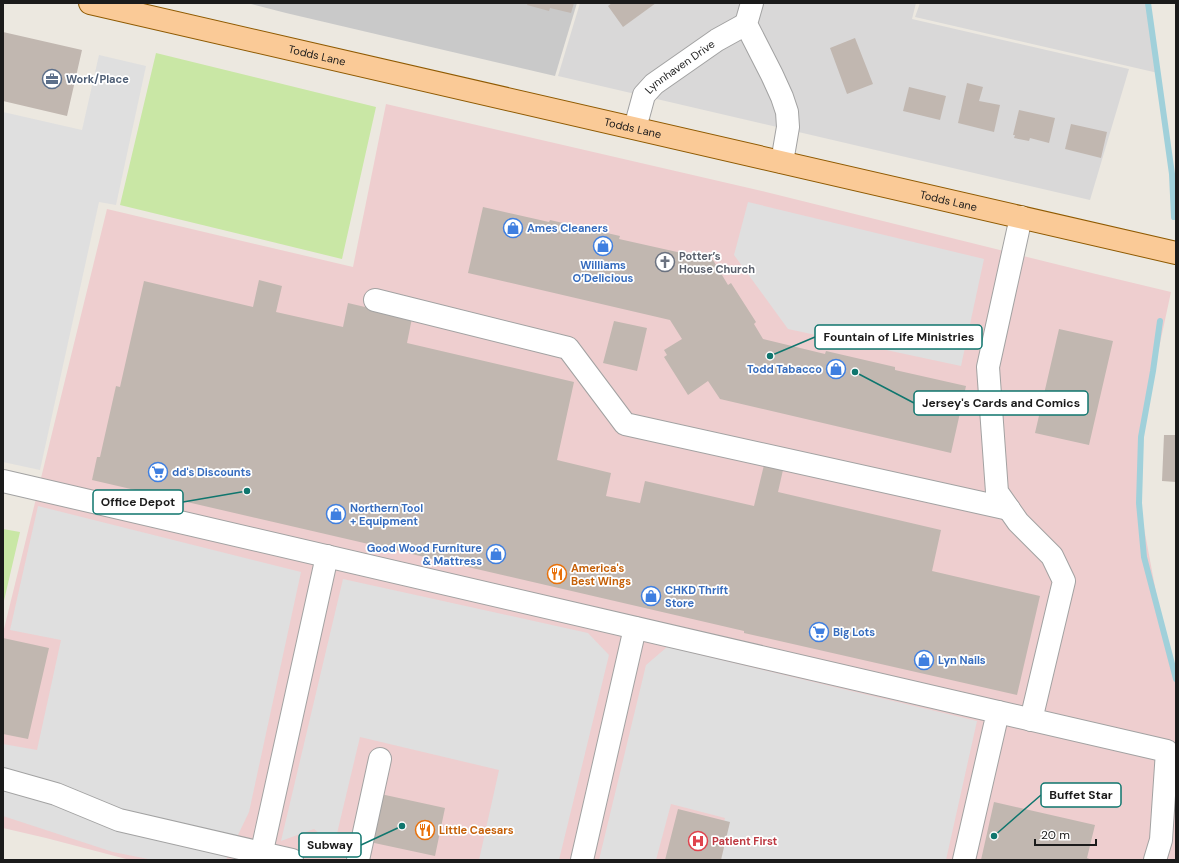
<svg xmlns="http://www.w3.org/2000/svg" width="1179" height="863" font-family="'DM Sans',sans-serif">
<rect width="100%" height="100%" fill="#ece8e0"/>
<path fill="#d9d8d8" d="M580,3h336l-4,16 217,50 -39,131 -532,-124z
M920,3h229l9,70 -243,-56z"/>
<path fill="#eececf" d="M386,104l380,88 334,83 71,17 -27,126 -3,94 23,123 12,36v189h-1046l-84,-22 -43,-10v-195l104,-424 246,58z"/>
<path fill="#c9c9c9" d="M247,3h330l-22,73 -269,-63z"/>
<path fill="#c9e7a5" d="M156,53l220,54 -34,152 -222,-54z
M3,529l17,3 -17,73z"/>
<path fill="#dfdfdf" d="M99,55l47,11 -30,139 -17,-3 -59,268 -37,-8v-350l79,18z
M748,202l236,57 -23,107 -173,-37 -54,-74z
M38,506l263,66 -52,240 -23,48h-73l-40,-8 -110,-36v-72l34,6 24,-110 -51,-10z
M343,579l245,54 21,22 -50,205h-80l20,-90 -139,-33 -26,109 -20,-17 -33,12z
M667,647l310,74 -31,139h-230l9,-42 -54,-14 -15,56h-57l47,-195z"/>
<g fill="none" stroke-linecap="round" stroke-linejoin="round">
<path stroke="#a0d0da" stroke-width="6" d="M1148,3l24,171 2,43
M1160,321l-7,50 -12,66 -2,66 5,54 32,122"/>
</g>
<path fill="#c1b7b0" d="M528,3h46l-3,10 -21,-5 -1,3 -22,-6z
M612,3h44l-33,24 -15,-21z
M3,32l79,18 -15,66 -64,-15z
M855,38l18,46 -26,10 -17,-46z
M967,83l16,4 -4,14 21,4 -6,27 -36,-9z
M909,87l37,9 -6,24 -37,-9z
M1019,110l36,8 -6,25 -19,-5 -1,3 -15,-3 1,-3h-2z
M1071,124l36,8 -6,26 -36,-9z
M483,207l66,15 1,-2 70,16 -1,3 94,21 15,25 3,-2 25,39 -2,2 9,15 62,15 1,-3 69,16v3l71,16 -15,67 -231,-54 -12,-18 -20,14 -24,-38 3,-2 -3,-5 18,-11 -12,-19 -202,-47z
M259,280l23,6 -6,26 67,15 5,-24 64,15 -5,25 167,39 -17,78 54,13 -5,23 34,7 5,-22 109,25 10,-41 19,5 -5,22 163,38 -9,41 108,25 -23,99 -273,-62v-2l-652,-151 5,-23h3l16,-71 4,1 24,-106 109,26z
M614,321l33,7 -10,43 -34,-8z
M1059,329l54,12 -24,104 -54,-12z
M1164,435h12v47l-14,-1z
M3,638l46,10 -21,91 -25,-5z
M376,793l69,15 -10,48 -70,-15z
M994,802l101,23 -8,33 5,2h-111z
M678,809l52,13 -9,38h-56z"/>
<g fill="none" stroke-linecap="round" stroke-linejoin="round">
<defs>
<g id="minor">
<path d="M752,3l-6,21 26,51 10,22 5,15 1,15 -6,35"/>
<path id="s1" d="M635,128l9,-33 10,-11 63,-44 29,-16"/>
<path d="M1021,217l-33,150 9,125 21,30 34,34 12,25 -33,139"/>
<path d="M375,300l193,48 57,76 384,85"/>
<path d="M3,481l995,231 -34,148"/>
<path d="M998,712l169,39 -6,89 -6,20"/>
<path d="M3,779l53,15 63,26 173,40"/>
<path d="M260,860l67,-304"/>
<path d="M358,860l22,-101"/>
<path d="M582,860l53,-232"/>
</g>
<g id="major">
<path id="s2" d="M90,3l1086,250"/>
</g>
</defs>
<use href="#minor" stroke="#a2a2a2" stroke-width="24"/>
<use href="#major" stroke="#8f5a02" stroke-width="24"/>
<use href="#minor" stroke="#fff" stroke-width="22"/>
<use href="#major" stroke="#faca97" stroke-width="22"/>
</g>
<defs>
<symbol id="office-ring" viewBox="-11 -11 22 22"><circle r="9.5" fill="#fff" stroke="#5c6f8a" stroke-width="1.5"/><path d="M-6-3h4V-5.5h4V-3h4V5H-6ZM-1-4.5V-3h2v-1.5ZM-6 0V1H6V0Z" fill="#5c6f8a"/></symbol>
<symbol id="shop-ring" viewBox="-11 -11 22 22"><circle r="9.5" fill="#fff" stroke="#3f7fe0" stroke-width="1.5"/><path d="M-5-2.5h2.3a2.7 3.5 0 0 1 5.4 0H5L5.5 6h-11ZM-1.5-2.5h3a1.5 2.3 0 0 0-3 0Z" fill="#3f7fe0"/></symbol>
<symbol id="church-ring" viewBox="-11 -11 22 22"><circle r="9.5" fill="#fff" stroke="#6b7280" stroke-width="1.5"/><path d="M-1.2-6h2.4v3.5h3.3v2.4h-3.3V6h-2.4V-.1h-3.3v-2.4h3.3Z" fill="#6b7280"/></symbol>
<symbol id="supermarket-ring" viewBox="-11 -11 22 22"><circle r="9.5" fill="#fff" stroke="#3f7fe0" stroke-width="1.5"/><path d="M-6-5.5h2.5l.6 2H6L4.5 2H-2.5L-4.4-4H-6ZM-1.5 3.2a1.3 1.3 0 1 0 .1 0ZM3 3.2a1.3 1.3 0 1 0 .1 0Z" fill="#3f7fe0"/></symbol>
<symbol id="restaurant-ring" viewBox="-11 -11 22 22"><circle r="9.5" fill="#fff" stroke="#e8710a" stroke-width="1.5"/><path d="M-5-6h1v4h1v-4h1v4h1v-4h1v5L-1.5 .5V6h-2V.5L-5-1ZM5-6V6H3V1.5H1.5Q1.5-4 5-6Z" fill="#e8710a"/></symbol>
<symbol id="hospital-ring" viewBox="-11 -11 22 22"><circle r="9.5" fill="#fff" stroke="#e0444e" stroke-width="1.5"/><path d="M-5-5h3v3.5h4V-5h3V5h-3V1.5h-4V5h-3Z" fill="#e0444e"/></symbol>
</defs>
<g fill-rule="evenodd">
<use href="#office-ring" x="41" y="68" width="22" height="22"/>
<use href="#shop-ring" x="502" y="217" width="22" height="22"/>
<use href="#shop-ring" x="592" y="235" width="22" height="22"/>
<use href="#church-ring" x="654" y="251" width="22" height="22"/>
<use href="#shop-ring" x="825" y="358" width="22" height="22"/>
<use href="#supermarket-ring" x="147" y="461" width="22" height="22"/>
<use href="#shop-ring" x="325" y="503" width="22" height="22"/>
<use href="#shop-ring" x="485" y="543" width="22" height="22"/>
<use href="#restaurant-ring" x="546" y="563" width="22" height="22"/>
<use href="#shop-ring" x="640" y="585" width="22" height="22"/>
<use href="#supermarket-ring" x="808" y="621" width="22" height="22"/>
<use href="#shop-ring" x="913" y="649" width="22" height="22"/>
<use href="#restaurant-ring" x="414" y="819" width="22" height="22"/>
<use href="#hospital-ring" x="687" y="830" width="22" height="22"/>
</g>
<g text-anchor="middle" stroke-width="3.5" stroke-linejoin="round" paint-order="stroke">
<g font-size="11" fill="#1b1b1b" stroke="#fff">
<text dy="4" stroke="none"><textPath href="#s2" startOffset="233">Todds Lane</textPath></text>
<text dy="4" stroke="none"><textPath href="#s1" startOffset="80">Lynnhaven Drive</textPath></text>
<text dy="4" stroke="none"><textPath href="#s2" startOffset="557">Todds Lane</textPath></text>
<text dy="4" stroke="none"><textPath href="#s2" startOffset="881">Todds Lane</textPath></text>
</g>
<g font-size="11" font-weight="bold" fill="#4e5e75" stroke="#fff" text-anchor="start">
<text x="66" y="83">Work/Place</text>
</g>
<g font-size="11" font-weight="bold" fill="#366cbe" stroke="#fff" text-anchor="start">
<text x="527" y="232">Ames Cleaners</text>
<text x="603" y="269" text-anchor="middle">Williams<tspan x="603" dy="13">O’Delicious</tspan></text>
<text x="822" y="373" text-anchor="end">Todd Tabacco</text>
<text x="172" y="476">dd's Discounts</text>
<text x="350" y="512">Northern Tool<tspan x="350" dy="13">+ Equipment</tspan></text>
<text x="482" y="552" text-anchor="end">Good Wood Furniture<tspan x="482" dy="13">&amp; Mattress</tspan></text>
<text x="665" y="594">CHKD Thrift<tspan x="665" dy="13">Store</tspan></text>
<text x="833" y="636">Big Lots</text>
<text x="938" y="664">Lyn Nails</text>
</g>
<g font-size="11" font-weight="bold" fill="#5b616d" stroke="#fff" text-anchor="start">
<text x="679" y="260">Potter’s<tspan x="679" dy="13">House Church</tspan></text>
</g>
<g font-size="11" font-weight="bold" fill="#c56008" stroke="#fff" text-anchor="start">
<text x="571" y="572">America's<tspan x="571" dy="13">Best Wings</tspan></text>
<text x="439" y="834">Little Caesars</text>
</g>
<g font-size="11" font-weight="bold" fill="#be3a42" stroke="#fff" text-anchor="start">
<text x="712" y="845">Patient First</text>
</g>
</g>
<path fill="none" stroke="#0f766e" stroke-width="1.5" d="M770 356L815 337M855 372L914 403M247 491L183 502M994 836L1041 795M402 826L361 845"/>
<g fill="#0f766e" stroke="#fff" stroke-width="1.5">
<circle cx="770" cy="356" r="4"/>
<circle cx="855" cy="372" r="4"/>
<circle cx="247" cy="491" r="4"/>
<circle cx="994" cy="836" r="4"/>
<circle cx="402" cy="826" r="4"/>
</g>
<g fill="#fff" stroke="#0f766e" stroke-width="1.5">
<rect x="815" y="325" width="167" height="24" rx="4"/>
<rect x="914" y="391" width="174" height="24" rx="4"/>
<rect x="93" y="490" width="90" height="24" rx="4"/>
<rect x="1041" y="783" width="80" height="24" rx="4"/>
<rect x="299" y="833" width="62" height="24" rx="4"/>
</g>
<g font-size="12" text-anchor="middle" font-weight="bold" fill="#1b1b1b">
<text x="899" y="341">Fountain of Life Ministries</text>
<text x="1001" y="407">Jersey's Cards and Comics</text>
<text x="138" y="506">Office Depot</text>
<text x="1081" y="799">Buffet Star</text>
<text x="330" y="849">Subway</text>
</g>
<rect width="1179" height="863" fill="none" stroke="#1b1b1b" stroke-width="8"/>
<path d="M1035 839v6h61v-6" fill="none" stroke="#1b1b1b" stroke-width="2"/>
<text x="1041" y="839" font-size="12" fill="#1b1b1b" stroke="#ffffff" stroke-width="3" paint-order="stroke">20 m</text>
</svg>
